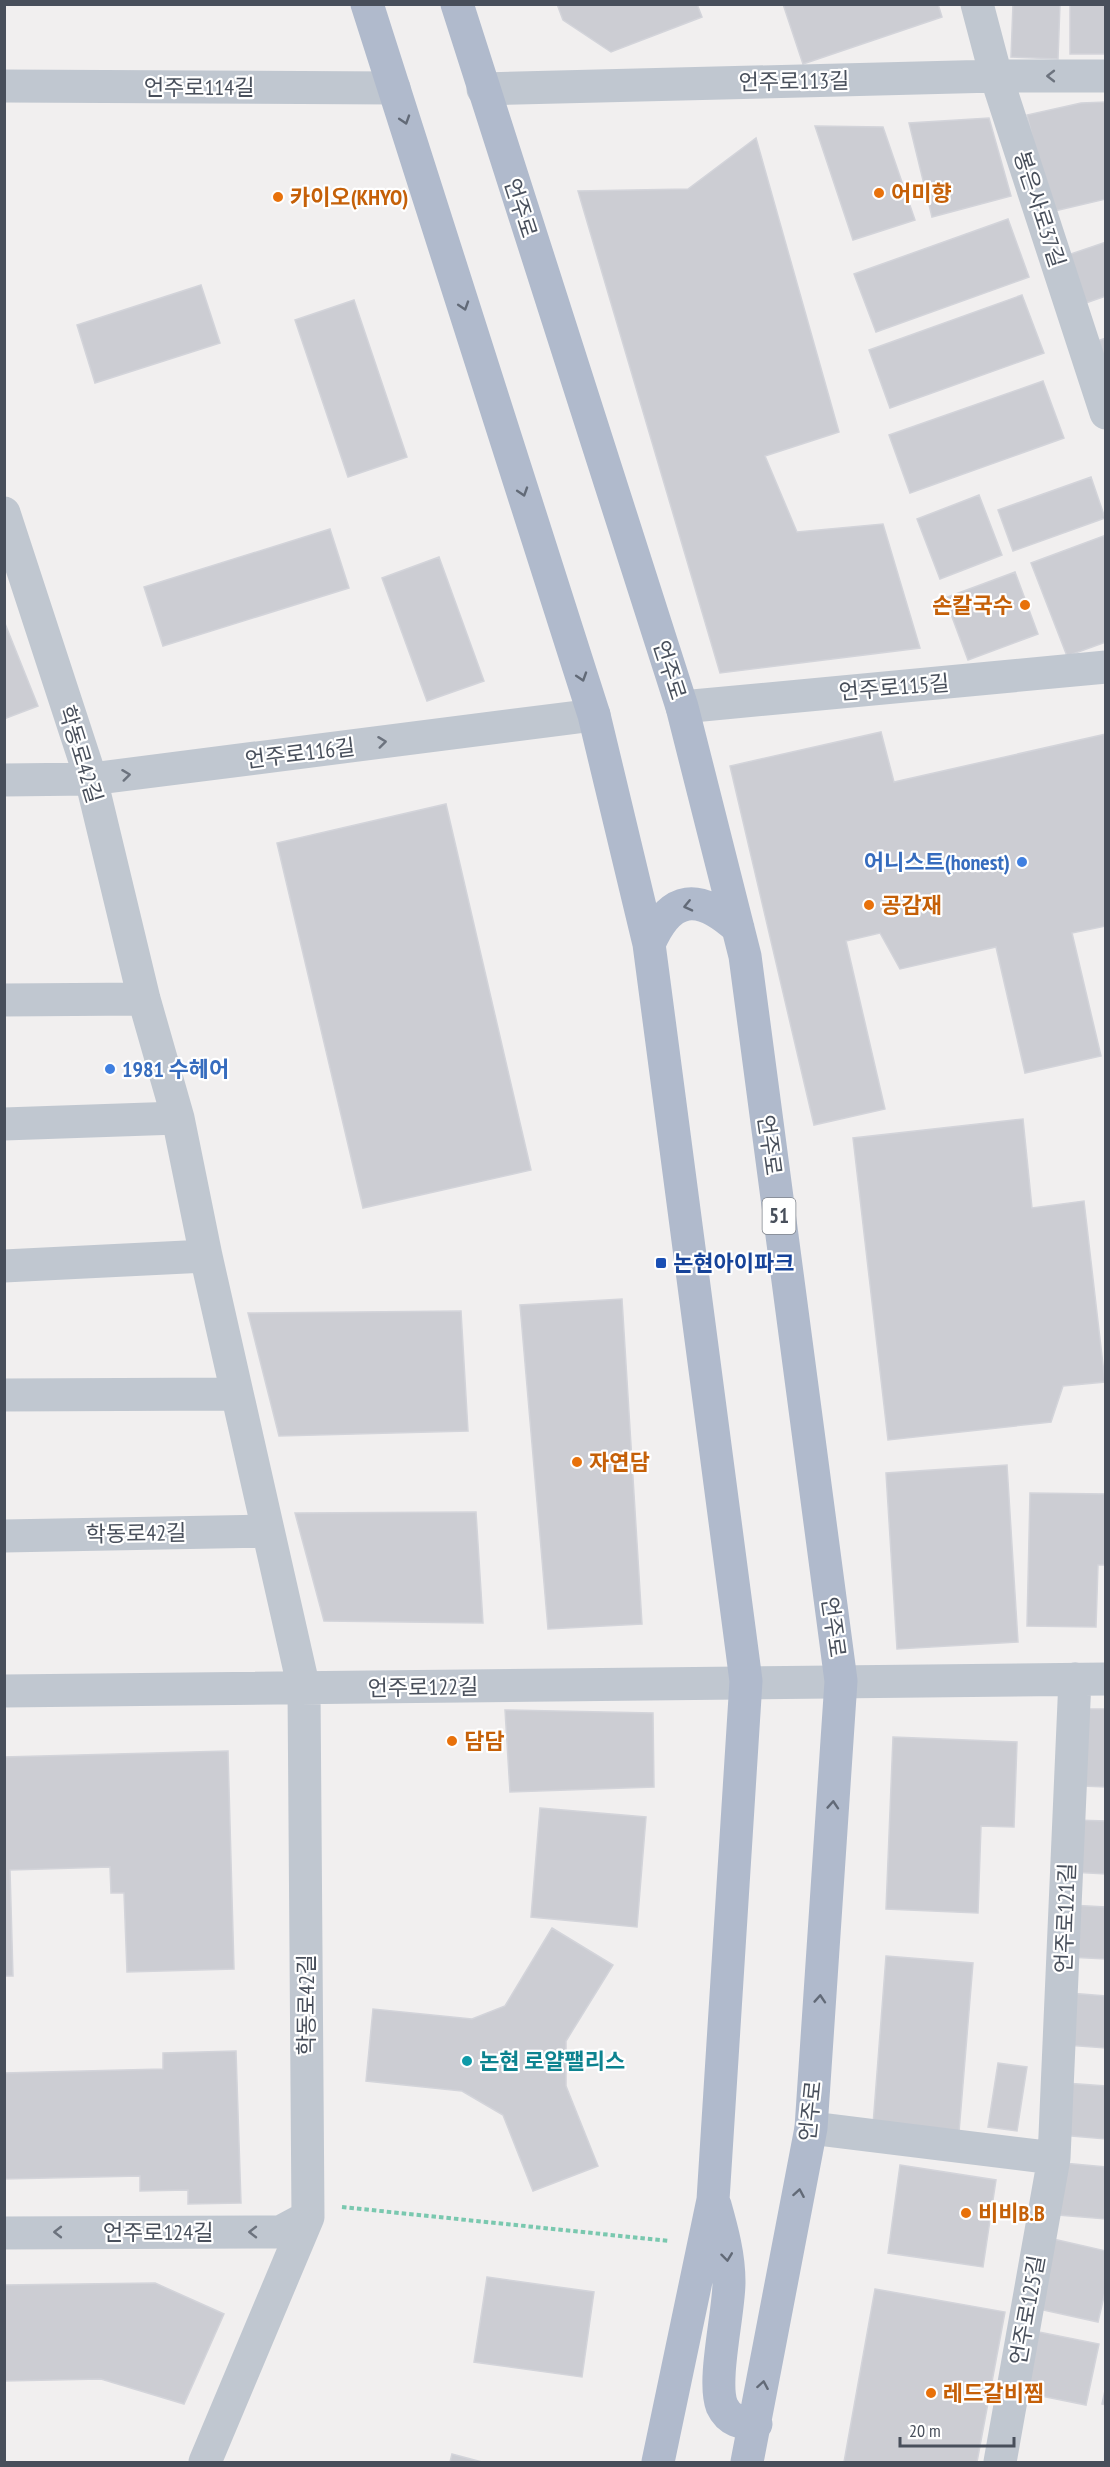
<svg xmlns="http://www.w3.org/2000/svg" width="1110" height="2467" font-family="'PT Sans Narrow','Noto Sans KR',sans-serif">
<rect width="100%" height="100%" fill="#f1efef"/>
<path fill="#cccdd3" stroke="#d3d4da" stroke-width="1.5" d="M557,4h140l5,13 -91,35 -48,-32z
M783,4h155l4,13 -139,47z
M1013,4h47l-2,55 -47,-2z
M1070,4h36v50h-36z
M1106,102v97l-56,13 -23,-97 54,-12z
M989,118l22,78 -79,21 -23,-94z
M815,126l68,1 32,93 -62,20z
M756,138l83,294 -74,24 32,76 86,-8 37,124 -200,25 -142,-482 110,-2z
M1008,219l21,58 -153,55 -22,-58z
M1106,242v54l-26,9 -18,-48z
M201,285l19,58 -125,40 -18,-58z
M1022,295l22,58 -154,55 -21,-58z
M354,300l53,157 -59,20 -53,-157z
M1106,338v44l-15,-39z
M1043,381l21,57 -154,55 -21,-58z
M1091,477l14,41 -92,33 -15,-41z
M979,495l23,60 -62,24 -23,-60z
M330,529l19,59 -186,58 -19,-59z
M1106,535v107l-39,14 -36,-93z
M439,557l45,124 -57,20 -45,-123z
M1015,572l23,62 -70,26 -23,-62z
M4,621l34,85 -34,13z
M881,732l13,50 212,-48v192l-34,7 29,123 -76,17 -29,-126 -96,22 -20,-36 -34,8 39,168 -71,16 -84,-359z
M446,804l85,366 -168,38 -86,-365z
M1023,1119l9,89 52,-7 21,181 -42,4 -12,36 -163,18 -35,-302z
M622,1299l20,325 -94,5 -28,-324z
M461,1311l7,120 -189,5 -31,-123z
M1007,1465l11,177 -121,7 -11,-176z
M1030,1493l76,1v71h-8l-2,62 -69,-1z
M476,1512l7,111 -159,-2 -29,-108z
M1085,1709h21v78l-23,-1z
M505,1710l148,3 1,74 -144,5z
M893,1737l124,5 -3,85 -33,-1 -3,87 -92,-4z
M228,1751l6,218 -107,3 -3,-79h-13l-1,-26 -100,3 3,106h-9v-219z
M540,1808l106,9 -9,110 -106,-10z
M1074,1820l32,1v53l-35,-2z
M1070,1905l36,2v52l-38,-2z
M552,1928l61,37 -47,76v45l32,80 -65,25 -30,-76 -41,-24 -96,-10 7,-72 99,10 33,-13z
M886,1956l87,7 -14,169 -86,-7z
M1069,1993l37,3v52l-40,-3z
M236,2051l5,152 -53,1v-14l-48,1v-15l-136,3v-106l159,-4v-16z
M998,2063l29,4 -10,64 -29,-4z
M1065,2083l41,3v53l-46,-4z
M1063,2163l43,4v52l-48,-4z
M900,2165l96,15 -13,87 -95,-14z
M1049,2238l57,13v37l-8,34 -64,-14z
M487,2277l107,15 -12,85 -108,-15z
M155,2283l69,31 -40,90 -83,-25 -97,2v-96z
M875,2289l130,23 -28,150h-133z
M1034,2331l65,13 -13,61 -65,-13z
M1106,2386v19l-4,-1z
M452,2454l30,8h-32z"/>
<g fill="none" stroke-linecap="round" stroke-linejoin="round">
<path stroke="#7ac8af" stroke-width="4" stroke-dasharray="4.5 3" stroke-linecap="butt" d="M342,2207l327,34"/>
<path stroke="#c0c7d0" stroke-width="33" d="M977,4l19,72 110,337
M4,86l390,2
M483,89l513,-13h110
M4,513l87,266 53,220 34,119 28,138 98,433 4,528 -103,245
M682,707l424,-40
M4,780l87,-1 503,-64
M4,1000l140,-1
M4,1124l174,-6
M4,1266l202,-10
M4,1395l233,-1
M4,1536l264,-5
M4,1691l1102,-12
M811,2128l243,30
M4,2233l276,-1 28,-15
M1000,2462l54,-304 21,-479"/>
<path stroke="#b0bacc" stroke-width="33" d="M367,4l227,711 55,229 97,737 -33,519 -55,262
M457,4l225,703 63,249 96,725 -30,447 -64,334
M649,944c22,-50 50,-51 89,-16
M715,2205c7,25 14,50 14,77 0,31 -17,99 -7,124 7,15 19,17 34,18"/>
</g>
<defs><path id="oneway-chevron" d="M-2-3.5L2.5 0L-2 3.5" fill="none" stroke-width="1.6" stroke-linecap="round" stroke-linejoin="round" transform="scale(1.5)"/></defs>
<g stroke="#6c737e">
<use href="#oneway-chevron" transform="translate(1051 76) rotate(-180)"/>
<use href="#oneway-chevron" transform="translate(382 742) rotate(-7)"/>
<use href="#oneway-chevron" transform="translate(126 775) rotate(-7)"/>
<use href="#oneway-chevron" transform="translate(58 2232) rotate(180)"/>
<use href="#oneway-chevron" transform="translate(253 2232) rotate(180)"/>
</g>
<g stroke="#626a77">
<use href="#oneway-chevron" transform="translate(405 120) rotate(72)"/>
<use href="#oneway-chevron" transform="translate(464 306) rotate(72)"/>
<use href="#oneway-chevron" transform="translate(523 492) rotate(72)"/>
<use href="#oneway-chevron" transform="translate(582 677) rotate(72)"/>
<use href="#oneway-chevron" transform="translate(688 906) rotate(167)"/>
<use href="#oneway-chevron" transform="translate(833 1805) rotate(-86)"/>
<use href="#oneway-chevron" transform="translate(820 1999) rotate(-86)"/>
<use href="#oneway-chevron" transform="translate(799 2193) rotate(-80)"/>
<use href="#oneway-chevron" transform="translate(727 2257) rotate(83)"/>
<use href="#oneway-chevron" transform="translate(763 2385) rotate(-80)"/>
</g>
<g fill="#e8710a" stroke="#fff" stroke-width="2">
<circle cx="879" cy="193" r="6"/>
<circle cx="278" cy="197" r="6"/>
<circle cx="1025" cy="605" r="6"/>
<circle cx="869" cy="905" r="6"/>
<circle cx="577" cy="1462" r="6"/>
<circle cx="452" cy="1741" r="6"/>
<circle cx="966" cy="2213" r="6"/>
<circle cx="931" cy="2393" r="6"/>
</g>
<g fill="#3f7fe0" stroke="#fff" stroke-width="2">
<circle cx="1022" cy="862" r="6"/>
<circle cx="110" cy="1069" r="6"/>
</g>
<rect fill="#1a4fb4" stroke="#fff" stroke-width="2" x="655" y="1257" width="12" height="12" rx="3"/>
<circle fill="#0f9aa8" stroke="#fff" stroke-width="2" cx="467" cy="2061" r="6"/>
<g text-anchor="middle" stroke-width="4.5" stroke-linejoin="round" paint-order="stroke">
<rect fill="#fff" stroke="#7f848c" stroke-width="1.5" x="762.5" y="1198" width="33" height="36" rx="4.5"/>
<g font-size="21" font-weight="bold" fill="#484f5b">
<text x="779" y="1223">51</text>
</g>
<g font-size="22" fill="#484f5b" stroke="#fff">
<text transform="translate(794 81) rotate(-1)" y="8">언주로113길</text>
<text x="199" y="95">언주로114길</text>
<text transform="translate(521 208) rotate(72)" y="8">언주로</text>
<text transform="translate(1040 209) rotate(72)" y="8">봉은사로37길</text>
<text transform="translate(670 670) rotate(72)" y="8">언주로</text>
<text transform="translate(894 687) rotate(-5)" y="8">언주로115길</text>
<text transform="translate(300 753) rotate(-7)" y="8">언주로116길</text>
<text transform="translate(81 754) rotate(73)" y="8">학동로42길</text>
<text transform="translate(770 1145) rotate(82)" y="8">언주로</text>
<text transform="translate(136 1533) rotate(-1)" y="8">학동로42길</text>
<text transform="translate(834 1627) rotate(82)" y="8">언주로</text>
<text transform="translate(423 1687) rotate(-1)" y="8">언주로122길</text>
<text transform="translate(1065 1918) rotate(-88)" y="8">언주로121길</text>
<text transform="translate(306 2005) rotate(-90)" y="8">학동로42길</text>
<text transform="translate(810 2111) rotate(-84)" y="8">언주로</text>
<text x="158" y="2240">언주로124길</text>
<text transform="translate(1027 2310) rotate(-80)" y="8">언주로125길</text>
</g>
<g font-size="22" font-weight="bold" fill="#c56008" stroke="#fff" text-anchor="start">
<text x="891" y="201">어미향</text>
<text x="290" y="205">카이오(KHYO)</text>
<text x="1013" y="613" text-anchor="end">손칼국수</text>
<text x="881" y="913">공감재</text>
<text x="589" y="1470">자연담</text>
<text x="464" y="1749">담담</text>
<text x="978" y="2221">비비B.B</text>
<text x="943" y="2401">레드갈비찜</text>
</g>
<g font-size="22" font-weight="bold" fill="#366cbe" stroke="#fff" text-anchor="end">
<text x="1010" y="870">어니스트(honest)</text>
<text x="122" y="1077" text-anchor="start">1981 수헤어</text>
</g>
<g font-size="22" font-weight="bold" fill="#164399" stroke="#fff" text-anchor="start">
<text x="673" y="1271">논현아이파크</text>
</g>
<g font-size="22" font-weight="bold" fill="#0d838f" stroke="#fff" text-anchor="start">
<text x="479" y="2069">논현 로얄팰리스</text>
</g>
</g>
<rect width="1110" height="2467" fill="none" stroke="#484f5b" stroke-width="12"/>
<path d="M900 2437v9h114v-9" fill="none" stroke="#484f5b" stroke-width="3"/>
<text x="909" y="2437" font-size="18" fill="#484f5b" stroke="#ffffff" stroke-width="4.5" paint-order="stroke">20 m</text>
</svg>
